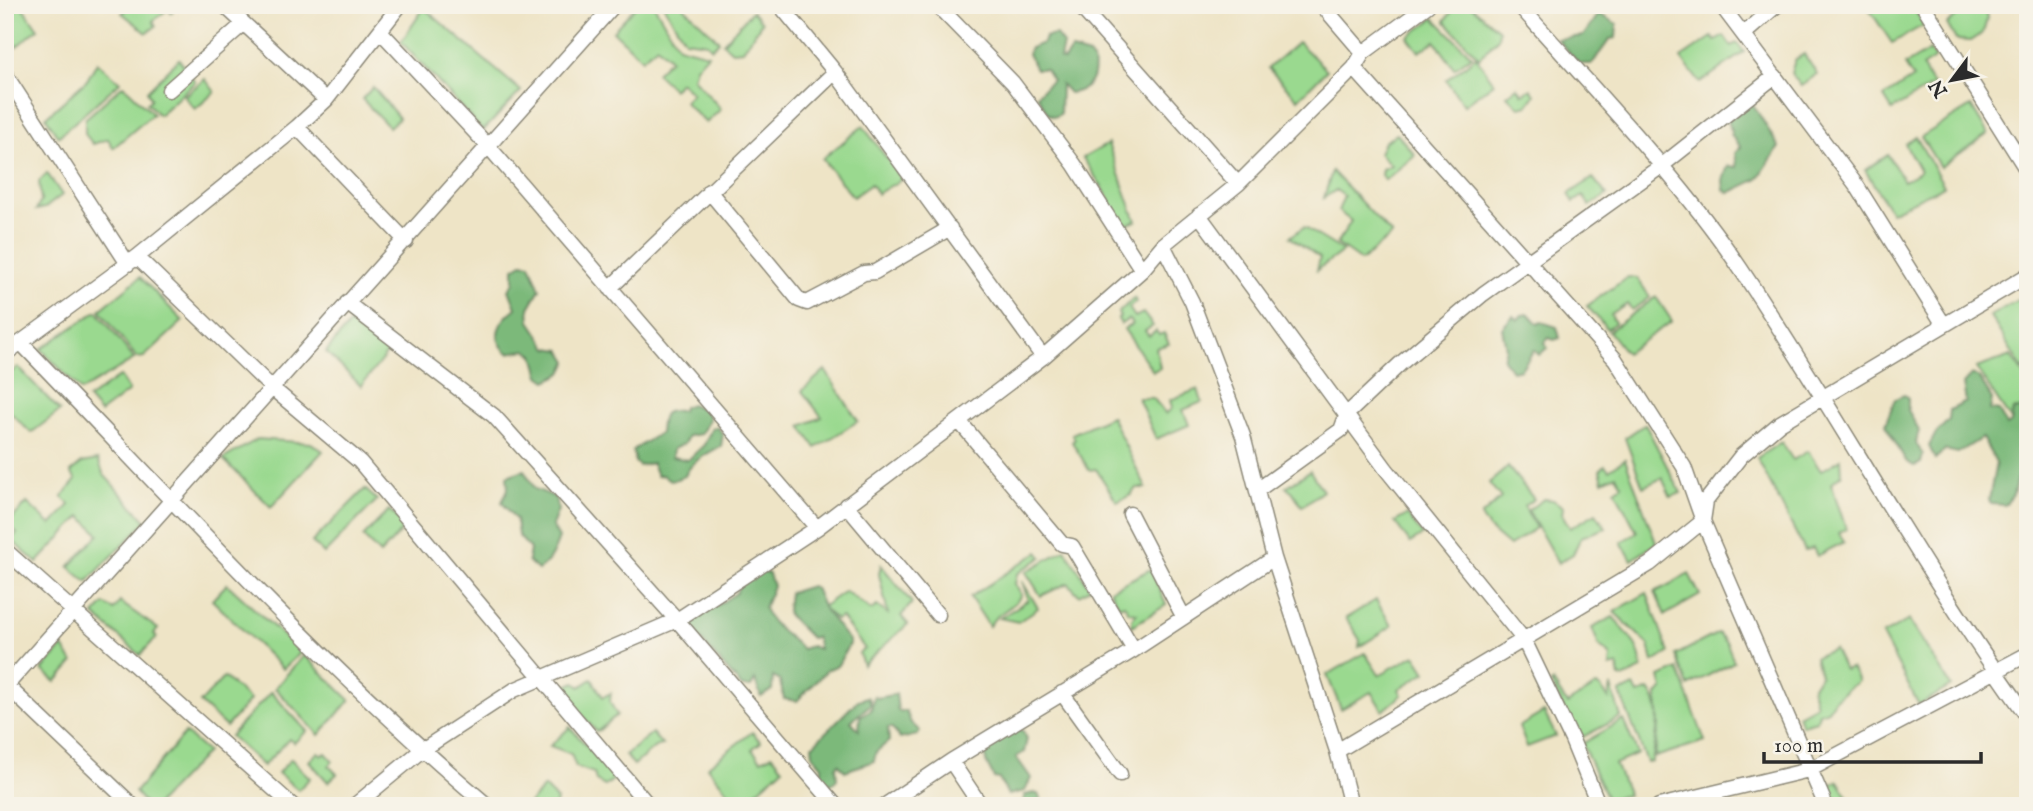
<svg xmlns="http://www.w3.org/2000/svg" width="2033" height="811" font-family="'IM FELL English',serif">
<rect width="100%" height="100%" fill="#f7f3e8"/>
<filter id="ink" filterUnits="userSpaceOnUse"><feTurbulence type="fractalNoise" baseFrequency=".0143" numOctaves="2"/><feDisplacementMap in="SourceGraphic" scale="14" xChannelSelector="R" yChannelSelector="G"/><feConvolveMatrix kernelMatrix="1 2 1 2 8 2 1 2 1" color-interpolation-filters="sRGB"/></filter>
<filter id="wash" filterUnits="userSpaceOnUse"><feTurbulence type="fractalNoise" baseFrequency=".00686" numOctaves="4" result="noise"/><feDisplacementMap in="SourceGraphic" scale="28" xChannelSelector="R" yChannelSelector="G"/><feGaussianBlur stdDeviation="1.57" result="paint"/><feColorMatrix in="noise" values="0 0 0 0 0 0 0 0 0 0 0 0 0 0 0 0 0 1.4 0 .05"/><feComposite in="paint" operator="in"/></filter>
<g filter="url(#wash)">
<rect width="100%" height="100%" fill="#eee4c6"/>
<path fill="#9ad98f" stroke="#62825d" stroke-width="2" d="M5,5h16l17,24 -32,26z
M131,5h47l-7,8 -3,-4 -15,12 3,5 -9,7 -25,-20z
M637,5h17l24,41 30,8 -12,13 -3,11 28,31 -15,14 -22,-21 8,-9 -12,-11 -7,7 -17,-16 14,-14 -13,-13 -15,13 -29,-28z
M663,5h19l37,36 -7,7 -5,-5 -22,-3z
M1456,5h14l29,25 -1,8 -19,20 -34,-37z
M1876,5h36l12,20 -32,18 -23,-34z
M1971,5h14l2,14 -4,14 -12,8 -15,-1 -9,-16z
M424,8l97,83 -38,40 -82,-89z
M752,11l10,11 -19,28 -11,1 -9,-8z
M1434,18l38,38 -18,12 -19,-27 -16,11 -11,-15z
M1724,36l7,10 6,-3 7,9 -44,31 -19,-25 31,-21 3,4z
M1298,42l29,28 -29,29 -30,-31z
M1930,50l6,8 -14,9 11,18 -41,25 -8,-13 29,-19 -8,-13z
M1804,54l13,20 -16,12 -10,-13 4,-13z
M1476,57l18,26 -30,22 -18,-25z
M179,59l16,23 -36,33 -12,-12 4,-4 -4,-8z
M97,62l23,20 -62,55 -12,-20 41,-37z
M205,79l10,13 -20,17 -11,-13z
M123,85l30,29 -40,34 -5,-9 -15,5 -8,-10v-15z
M373,87l26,31 -10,9 -27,-28z
M1517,87l6,7 8,-5 4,6 -7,10 -9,2 -12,-12z
M1971,106l17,28 -48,33 -19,-30z
M863,126l39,53 -25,15 -6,-10 -18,13 -31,-38z
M1397,134l18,21 -30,25 -4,-5 1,-6 9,-4 -12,-12 5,-11z
M1916,137l28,49 -53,26 -26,-42 23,-15 16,26 16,-10 -15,-27z
M1108,144l28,77 -15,6 -14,-23 4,-3 -28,-43z
M1332,171l60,64 -31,26 -24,-17 14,-23 -13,-10 6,-15 -8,-6 -12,8z
M47,173l15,22 -17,13 -9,2 5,-9 -2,-20z
M1593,178l14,17 -17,11 -7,-10 -9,6 -5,-8z
M1304,227l39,24 -26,19 3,-12 -30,-21z
M140,277l43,44 -39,36 -7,1 -37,-48z
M1628,277l9,1 13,19 -18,13 -5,-6 -16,11 4,8 -8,6 -20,-23z
M2026,295l2,72 -5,3 -33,-54z
M1656,297l16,24 -46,32 -17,-22z
M1134,298l2,4 -7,6 6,9 8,-4 10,13 -8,5 4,5 7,-5 3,4 5,-2 5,11 -13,4 4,20 -7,3 -29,-42 8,-5 -3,-5 -8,5 -3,-5 2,-2 -2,-4z
M97,311l37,48 -53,32 -40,-42z
M350,323l38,29 -27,34 -35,-34z
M2011,356l13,19 4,-2v35l-15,2 -2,10 -35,-52z
M18,367l42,44 -29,22 -26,-26v-30z
M825,370l33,51 -42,27 -15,-22 21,-9 -20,-26z
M120,376l9,15 -29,22 -12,-14z
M1198,389l4,13 -19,8 6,15 -33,14 -18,-41h15l13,16 6,-6 -2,-8z
M1111,416l35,72h-10l-5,7 -14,7 -21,-33 -7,1 -17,-28 3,-3 -3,-5z
M1645,424l36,69 -10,4 -9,-19 -19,9 -18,-49z
M258,439l53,4 12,8 -52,56 -48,-48z
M1781,442l12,18 15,-9 13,20 20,-12 1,15 -11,9 15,46 -7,4 5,9 -27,14 -4,-8 -8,3 -48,-93z
M1625,459l31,84 -24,17 -11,-18 16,-10 -22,-42 7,-5 -6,-10 -13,6 -3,-11 5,-5 4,5z
M98,460l6,15 42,46 -59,61 -18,-15 30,-33 -18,-18 -44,47 -26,-23 6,-7 -10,-9 20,-21 24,22 19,-20 -8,-8 14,-17 -5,-8 11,-9z
M1508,467l26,32 -10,7 12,22 -27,18 -20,-17 -8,-13 20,-18 -12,-15z
M1310,471l13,20 -21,15 -10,-15 -6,-4z
M365,489l12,11 -53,54 -12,-12z
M1544,499l9,1 10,7 -1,7 8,14 26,-15 10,15 -25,9 -8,17 -15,9 -30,-53z
M389,510l17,16 -26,28 -17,-17z
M1407,515l16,20 -13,8 -15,-21z
M1065,549l25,39 -11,7 -11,-12 -27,13 -15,-24z
M1038,552l4,5 -25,17 -2,10 6,11c-7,14 -24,16 -32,31l-19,-29z
M881,565l31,38 -11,13 7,8 -45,41 -4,-12 6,-4 -24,-32 -5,3 -14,-13 23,-16 26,19 6,-4 11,8 -9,-40z
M1151,569l15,36 -34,21v-7l5,-6 -8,-1 -5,-8 -5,2 -9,-16z
M1689,574l11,21 -35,20 -10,-23z
M1022,581l16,27 -20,14 -18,-4 28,-18z
M227,584l74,68 -18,17 -71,-69z
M1647,593l22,60 -16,9 -4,-17 -35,-33z
M1376,600l16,26 -33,21 1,-7 -14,-22z
M120,602l38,27 -4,5 3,3 -17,18 -46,-40 10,-11 10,6z
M1613,617c14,16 28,30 29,52l-19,9 -4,-1 -1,-12 -8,2 1,-11 -12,-10 -7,-18z
M1909,620l42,66 -32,19 -37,-70z
M1718,633l9,10 7,19 -46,24 -12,-31z
M63,647l10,16 -17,19 -14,-12z
M1834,649l10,21 7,-2 7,13 -23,18 -7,11 -9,3 -2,8 -15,4 -4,-10 18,-10 -4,-17 8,-13 -5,-18z
M1365,653l14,22 36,-20 11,17 -27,17 3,6 -19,16 -12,-19 -30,17 -14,-34z
M304,655l46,45 -31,35 -44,-47z
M1678,669l27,72 -50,16 4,-32 -2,-30 6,-6 -3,-12z
M224,677l26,23 -24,27 -26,-24z
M592,679l11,18 8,-4 -1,9 7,13 -20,17 -39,-42 17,-8 5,5z
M1553,682l14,22 29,-18 4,1 9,12 2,-13 10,31 -42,22 -28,-55z
M1634,686l4,8 11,-4c16,19 6,49 3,72h-5l-27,-69z
M271,692l36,39 -13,12 -5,-4 -26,27 -33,-30z
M1544,712l12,24 -29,11 -8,-20z
M1623,720l15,34 -23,10 13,31 -21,4 -25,-55z
M570,727l45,51 -10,8 -9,-5 -2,-8 -18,-6 -5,-13 -21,-8z
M752,732l9,10 -9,7 9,11 11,-5 11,13 -43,38 -33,-39z
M185,733l22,19 -52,54h-8l-12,-14z
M652,733l10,12 -7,2 -21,18 -9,-10z
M318,752l4,3 4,-2 7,8 -4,5 8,8 -9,8 -19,-21z
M291,759l19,19 -12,12 -20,-17z
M1838,781l16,25h-21l-8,-19z
M544,787l13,13 -2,6h-28z"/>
<path fill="#7bb97a" stroke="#537252" stroke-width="2" d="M1599,14l18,10 -1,14 -6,1 -18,25h-13l-22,-25 26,-3z
M1056,35l7,9 -3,15 4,1 7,-10 18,5 4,5c3,19 -4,31 -24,33l-8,-9 -1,30 -6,3 -6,-3 -11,-19 15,-15 -7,-11h-9l-8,-15 2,-6 13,-5 2,-6z
M1752,103l27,44 -21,32 -29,14 -5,-3 -1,-10 5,-14 9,1 -2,-14 6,-6 -9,-11 -4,-16z
M522,263l8,1 10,25 -11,19 1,13 18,27 13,2 7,11 -6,12 -15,8 -7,-5 -6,-21 -8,-5 -18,3c-19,-16 -8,-33 8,-45l-7,-18 5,-8v-14z
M1529,314l9,10 4,-2 15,5 3,11 -6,2 -5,-2 -4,4 2,6 -8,7 -5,-5 -13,19 -9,2 -9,-12 3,-11 -4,-20 11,-12 4,4 5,-5z
M1972,374l7,4 13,21 -2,11 9,1 8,15 4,-3 2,-13 15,-2v70h-11l-4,17 -8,10 -14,-1 -2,-4 7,-37 -14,-25 -24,15 -13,-3 -10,9 -6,-13 7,-13 13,-13 1,-10 16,-8 -3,-18z
M1904,395l4,2v13l11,20 -3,13 7,12 -2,8 -7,3 -8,-5 -21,-36 10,-26z
M691,404l16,7 2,8 -8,15 -13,2 -4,8 -11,5 -1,8 16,3 16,-15 8,-17 5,-1 6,7 -2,12c-14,8 -30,15 -36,30l-13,5 -10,-6 -5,1 -5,-13 -13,3 -4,-4 -2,-12 27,-17c2,-17 -1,-24 22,-22l1,-4z
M524,470l11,19 20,8 3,13 -6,16 7,12c-5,14 -9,24 -21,32l-10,-9 2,-12 -12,-14 -2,-15 -14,-18 6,-13 -1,-13z
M761,570l8,4 4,12 -9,22c8,20 24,27 38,41l9,-3 8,3 -3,-12 -5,1 -23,-23 -1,-5 2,-17 22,-7 4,2 9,21 26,33 -12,23 -11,5 -30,31 -13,-2 -4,-18 -7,-4 -1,13 -11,7 -6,-17 -4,7h-9l-51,-58 3,-13 16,-6 26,-17 6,-13z
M896,694l2,17h8l5,12 9,8 -2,4 -18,4 -8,-11h-4l1,13 -13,11 -2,9 -29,10 -6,-7 -3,3 1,12 -7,6 -4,-2 -5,-8 1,-9 -9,-11 -1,-9 46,-46 9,-3 3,3v5l-19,16 8,9 1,-14 11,-6 3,-14 4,2z
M1015,727l8,4 4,8 -3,13 -8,5 15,21 -6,13 -17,4 -9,-16 -5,-1 -8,-16 -1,-15z
M1034,793l4,1 6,12h-22l3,-11z"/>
</g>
<g filter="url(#ink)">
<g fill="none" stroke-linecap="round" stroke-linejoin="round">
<defs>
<path id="minor" d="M224,5l102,95
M780,5l55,67 208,285
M937,5l76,78 61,81 68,106
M1079,5l159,179
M1322,5l41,48
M1519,5c74,84 159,171 221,263 99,148 184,305 288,449
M1721,5l136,181 87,139
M1923,5l105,167
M382,33l107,114 328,381
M1744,34l33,-29
M1354,68l261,291 69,108 19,54 123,285
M5,74l123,190
M169,90l73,-65
M297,127l109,114
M709,191l90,109 8,3 57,-30 11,-1 75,-44
M1199,215l187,254 138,171 48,100 27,66
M1163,245l29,57 51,134 31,122 63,193 14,55
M137,257l135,131 88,74 289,344
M610,288l225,-216
M347,303l147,113 183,204 159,186
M21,343c152,157 300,322 467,463
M5,354l132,-97 160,-130 29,-27 74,-95
M959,421l103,123 10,2 62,104
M1259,489l82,-59 6,-16 53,-50 83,-70 177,-127 115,-91
M846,505l92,110
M1130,514l53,102
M5,550l288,256
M5,684l128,122
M5,687l609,-682
M1062,693l58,81
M1337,751l313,-187 53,-43 3,-20 35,-45 39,-33 248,-148
M951,761l30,45
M354,806l68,-56 92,-60 163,-70 140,-92 226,-171 99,-87 21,-25 75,-61 116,-116 9,-15 65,-48
M884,806l67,-45 183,-111 140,-92
M1659,806l150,-36 219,-116"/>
</defs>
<use href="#minor" stroke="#8c8878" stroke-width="17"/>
<use href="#minor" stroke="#fff" stroke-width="14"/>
</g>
</g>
<rect width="2033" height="811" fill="none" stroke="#f7f3e8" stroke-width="28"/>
<g transform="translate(1952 80) rotate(238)" stroke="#f7f3e8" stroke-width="5" paint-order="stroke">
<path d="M0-5L12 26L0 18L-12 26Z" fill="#2b2b2b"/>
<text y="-10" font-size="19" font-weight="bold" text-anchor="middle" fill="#2b2b2b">N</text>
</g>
<path d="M1764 752v10h217v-10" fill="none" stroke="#2b2b2b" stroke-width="3.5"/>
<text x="1774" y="752" font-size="21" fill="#2b2b2b" stroke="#f7f3e8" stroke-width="5" paint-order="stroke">100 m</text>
</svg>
